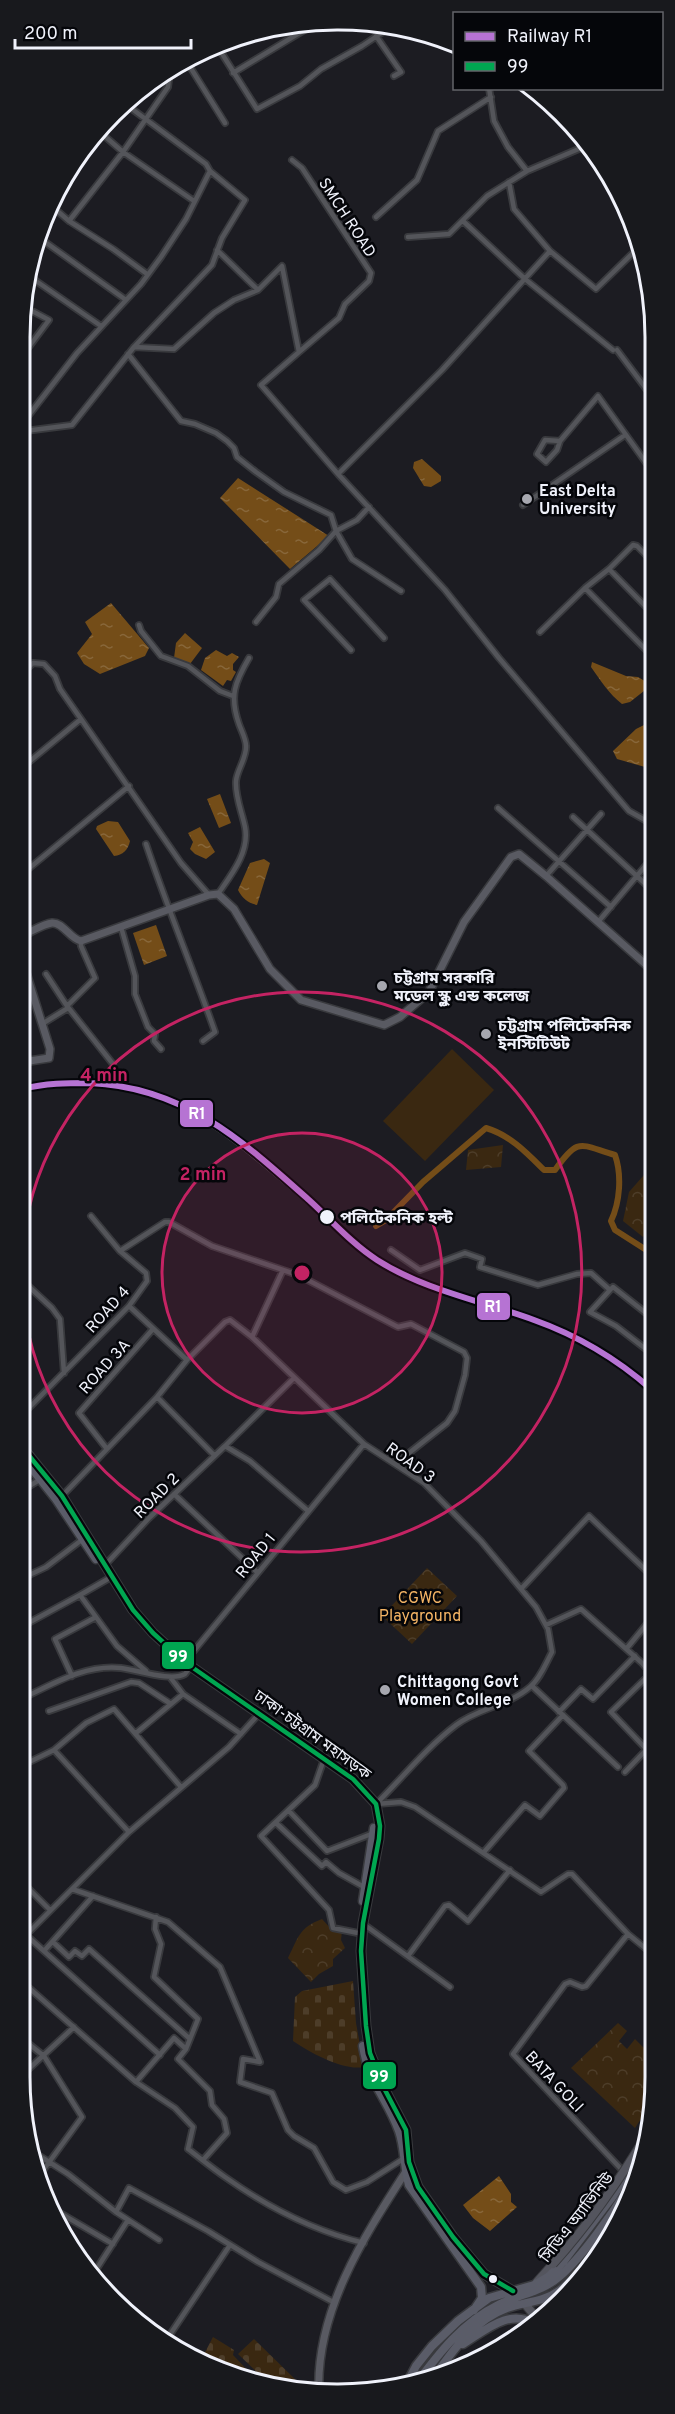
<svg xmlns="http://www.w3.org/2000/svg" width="675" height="2414" font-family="Overpass,'Noto Sans Bengali',sans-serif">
<defs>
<pattern id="cemetery-stones" width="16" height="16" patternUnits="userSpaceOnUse" patternTransform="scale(1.5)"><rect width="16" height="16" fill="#3a2811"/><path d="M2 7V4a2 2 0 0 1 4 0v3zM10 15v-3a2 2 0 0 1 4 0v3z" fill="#4d3d29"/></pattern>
<pattern id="park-crowns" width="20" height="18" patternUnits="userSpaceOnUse" patternTransform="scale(1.5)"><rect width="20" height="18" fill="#3a2811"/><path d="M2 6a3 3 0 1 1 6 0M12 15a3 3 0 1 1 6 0" fill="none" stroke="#4d3d29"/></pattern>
<pattern id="water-ripples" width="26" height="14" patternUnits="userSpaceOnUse" patternTransform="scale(1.5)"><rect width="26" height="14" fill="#744d18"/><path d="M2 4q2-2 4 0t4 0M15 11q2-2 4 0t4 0" fill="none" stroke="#88673a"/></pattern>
</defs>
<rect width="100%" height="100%" fill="#1c1c22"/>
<path fill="url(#cemetery-stones)" d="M353,1981l3,42 8,44c-21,4 -53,-14 -71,-26l2,-44 7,-6z
M213,2337l21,13 -1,5 21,22 -54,-15z
M254,2339l46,45 -5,4 -30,-8 -27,-26z"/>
<path fill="url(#park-crowns)" d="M503,1145l-2,22 -35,3 2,-20z
M651,1167v61l-8,9 -20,-16 6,-29z
M427,1568l30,28 -45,48 -30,-28z
M322,1919l11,12h9l-1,9 4,8 -12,11v7l-14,8 -8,8 -23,-24c11,-22 11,-30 34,-39z
M618,2023l9,8 -8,10 8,8 8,-10 15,15v51l-15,23 -64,-60z"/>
<path fill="#3a2811" d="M452,1049l42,41 -69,71 -42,-40z"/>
<path fill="url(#water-ripples)" d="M422,459l19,17v5l-10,6 -7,-1 -11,-18 1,-6z
M238,478l91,58 -39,33 -70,-71z
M111,603l38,45 -4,8 -45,18 -16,-10 -7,-11 15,-19 -7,-12z
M185,633l17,15 -12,16 -16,-6 2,-15z
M216,650l11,6 5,-3 7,4 -6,7v6l3,2 -5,9 -4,-1 -4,6 -22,-16 4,-12z
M592,662l34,14 12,1 10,6 1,4 -19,15 -8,2c-13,-10 -21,-23 -31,-37z
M646,724l6,4v41l-35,-10 -4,-8 23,-22z
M220,794l11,29 -12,5 -12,-29z
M108,821l10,1 12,19c-2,9 -7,14 -16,15l-18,-27 1,-3z
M200,827l15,25 -9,7 -11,-5 -5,-5 3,-7 -5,-9z
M264,859l6,4 -13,42c-9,-2 -15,-7 -19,-15l12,-27z
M156,925l11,31 -23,9 -11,-32z
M499,2176l12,18v8l6,5 -27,24 -17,-13 -10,-13z"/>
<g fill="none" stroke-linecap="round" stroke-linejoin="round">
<path stroke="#744d18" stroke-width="6" d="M376,1226l10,-6 37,-38 63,-54c24,7 41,25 58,42h11c24,-34 25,-25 60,-15 7,20 5,47 -4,66l4,9 36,23"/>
<defs>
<path id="street" d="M376,36l25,36 -7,4
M219,49l38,60 43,-23 21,-17 41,-23 30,-20
M187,62l38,61
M233,73l78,-47
M489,88l5,33 14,26 19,24
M101,133l22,19 71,49
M292,160l10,8 69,105 -2,8 -24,23 -6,14 -40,34
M509,182l5,27 36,42 46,38 42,-41
M54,208l15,13 44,28 34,25
M376,217l41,-37 21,-49 53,-34
M69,221l54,-69 45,-65 1,-8
M463,221l62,58 88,71
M408,237l41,-3 38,-38 40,-25 61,-26
M41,239l85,61
M217,250l41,40
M26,274l75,52
M134,347l40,2 40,-36 20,-13 24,-10 24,-24 17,86 -38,33 77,89 107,116 54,68 130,153 23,13
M617,350l36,48
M25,352l24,-32 -15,-8 -9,-2
M128,354l53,67 14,3 21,9 11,8 7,7 3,9 19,15 28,20 47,23 5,16 16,28 49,32
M25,420l52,-67 64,-69 20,-27 25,-38 24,-48 -4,-7 -78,-58
M25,431l47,-6 62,-78 78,-82 10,-27 23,-38 -35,-29
M560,441l-3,9 -11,12 -9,-8 8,-14 15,1 38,-45 54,75
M338,474l104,-104 108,-119
M523,505l102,-70
M609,569l43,44
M585,588l67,68
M256,622l20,-25 3,-13 40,-34 17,-19 21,-11 12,-13
M139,625l2,6 20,25 27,10 32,25 13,5
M540,632l45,-44 24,-19 24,-24 4,1 15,15
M351,650l-47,-50 26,-21 54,59
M26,670l7,-7 11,1 11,12 5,13 21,30
M24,766l57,-47 100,144 28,32
M498,808l113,99
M573,817l79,73
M146,844c21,63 47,125 69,188l-12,9
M24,866l3,4 102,-84
M546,876l55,-62
M218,894c13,-19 32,-42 27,-67 -3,-15 -10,-30 -9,-46 1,-11 11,-24 10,-35 0,-7 -5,-16 -7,-22 -10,-28 -4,-42 10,-66
M598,922l54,-64
M121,927l14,49v18l13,33 7,7 -1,7 7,8
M46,974l21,32 46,58
M67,1006l28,-28 -14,-32v-5
M42,1024l26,-16
M391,1250l29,20 45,-17 17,6 -2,8 58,18 39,-11 14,-1 19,17 3,-3 38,30
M120,1251l45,-29h4l43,24 71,24
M25,1283l27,25 8,11 4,54
M610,1290l-20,22 26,14 35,27
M129,1306l58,54
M252,1337l31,-67 15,5 100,52 13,-3 53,28 3,6 -2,17 -10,36 -8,12 -52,41
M157,1397l57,58
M22,1415l107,-109 18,-25 -1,-8 -26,-22 -29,-35
M225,1446l69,-68
M107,1449l-28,-36 74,-84
M21,1491l20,-12
M174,1494l83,78
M62,1496l95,-99 30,-37 38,-38 5,-2 22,17 112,107 60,39 57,58 55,66 12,22 4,23c-6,11 -12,27 -22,35 -22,19 -52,21 -74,38 -30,23 -53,52 -80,79
M106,1564l43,-46 76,-72 25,15 57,49
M113,1576l-33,19 37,51 29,25
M21,1579l25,-12 37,-28
M521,1589l68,-73 61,58
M546,1625l35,-16 61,54 5,6v8l-36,35 39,41
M21,1627l59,-32
M627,1648l23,-28
M72,1676l-17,-37 41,-22
M170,1677l13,17
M532,1686l86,81
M21,1699c32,-15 64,-35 100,-31 17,2 50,14 64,6l3,-4 -2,-7 2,-5 176,-214
M49,1711l82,-29 8,1 32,21
M559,1712l22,-23 12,10 42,-43
M136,1733l47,-39 58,40
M54,1750l75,82
M323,1762l-8,23 -54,51 68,74 4,18 25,5
M21,1766l33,-16 32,-27 28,-14 67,78
M625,1772l22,-23
M376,1804l25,-2 14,5 126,85 27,-18h4l56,60 22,18
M289,1811l38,40 47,-18
M276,1823l46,43 4,-4 13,11 25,14
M484,1852l41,-47 15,11 24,-28 -1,-3 -34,-34 34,-36
M20,1880l30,30
M72,1889l96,33 52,45 40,95 -17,-3 -3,23 32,11 16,37 6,6 20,12 19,34 13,8 21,-8 36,-23
M156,1917l-1,12 6,15 -7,33 44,42 -12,30
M362,1923l88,64
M26,1935l134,120
M20,1941l109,-109 100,-85 28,-31
M53,1942l16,15 6,-6 7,5 7,-7 101,90
M44,1951l49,-55
M408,1956l37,-50 4,-1 19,16 42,-51
M20,1980l116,102 39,26 18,19 -5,22c12,9 24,19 37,28 41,29 89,54 139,66
M20,2037l24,19 38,61 -43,59
M20,2077l54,-50
M136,2082l38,-44 12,11 -8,10 32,32 2,14 12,14 3,14 -24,27
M35,2153l33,21 48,38 13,-24 79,43 50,31 77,41
M623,2171l-110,-117 52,-70 5,-2 12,5 4,-1 42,-52
M48,2206l65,38
M116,2212l43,28
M92,2276l36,-56
M167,2339l63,-94"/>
<path id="secondary" d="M23,935c8,-3 20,-11 29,-12 11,-1 18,16 29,18l128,-46 9,-1 16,15 36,60 31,31 83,25 16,-8 29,-25 35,-70 47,-65 8,-3 27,22 106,94
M23,1062l26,-4 1,-9 -27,-86
M319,2394c-4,-81 44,-156 86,-221"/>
<path id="primary" d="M537,2282l16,-18
M525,2304l14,17"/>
<path id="highway" d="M22,1447l40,49 71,114 20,23 33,30 167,116 23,25 4,22 -1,13 -16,84 -2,28 5,75 4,27 15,37 21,40 3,32 9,25 35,50 31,37 29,17
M22,1456l34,43 40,60
M363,1901l11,-73
M363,2046c6,37 24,52 36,85 6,17 5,36 10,54l72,102 1,11 -8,12
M463,2344c23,-14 46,-36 72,-20
M434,2377c19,-27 40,-57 73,-69 17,-6 37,-6 52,-17 19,-14 35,-38 50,-55
M416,2384c23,-31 47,-62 82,-79 21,-11 44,-13 62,-29 22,-19 52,-62 68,-87
M406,2385l10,-19 16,-20 26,-25 31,-23 45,-13 14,-8 15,-15 50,-66 36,-56"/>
</defs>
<use href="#street" stroke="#393a3e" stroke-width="8"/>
<use href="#secondary" stroke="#393a3e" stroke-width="10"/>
<use href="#primary" stroke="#393a3e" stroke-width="10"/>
<use href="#highway" stroke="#393a3e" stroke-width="11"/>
<use href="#street" stroke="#54555a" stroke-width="4.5"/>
<use href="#secondary" stroke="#595a62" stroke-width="7"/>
<use href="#primary" stroke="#54555e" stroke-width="8"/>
<use href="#highway" stroke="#5a5c68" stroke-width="8"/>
<path stroke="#5d5d62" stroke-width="1.5" d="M23,1092c134,-24 195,34 289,116 26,23 51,47 82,64 45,23 95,33 141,51 42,17 82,41 116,71"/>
<defs>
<path id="primary-bridge" d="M553,2264c37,-41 68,-86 96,-133"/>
</defs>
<use href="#primary-bridge" stroke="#393a3e" stroke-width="10" stroke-linecap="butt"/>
<use href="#primary-bridge" stroke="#54555e" stroke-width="8"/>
<defs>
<path id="bus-1" d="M22,1447l40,49 71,114 20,23 33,30 167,116 23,25 4,22 -1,13 -16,84 -2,28 5,75 4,27 15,37 21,40 3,32 9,25 35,50 31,37 29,17"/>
</defs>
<use href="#bus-1" stroke="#05060a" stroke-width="9"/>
<use href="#bus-1" stroke="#00a651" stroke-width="4.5"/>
<defs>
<path id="rail-1" d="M23,1089c22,-6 45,-6 67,-6 94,4 153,58 219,117 22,20 43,44 68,60 47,30 105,41 157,60 42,15 83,39 117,69"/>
</defs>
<use href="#rail-1" stroke="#05060a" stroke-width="10"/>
<use href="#rail-1" stroke="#b673d3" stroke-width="6"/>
</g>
<circle cx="302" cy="1273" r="140" fill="#c42363" fill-opacity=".12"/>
<g fill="none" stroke="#c42363" stroke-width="3">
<circle cx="302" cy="1273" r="140"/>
<path d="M22 1261A280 280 0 1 1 22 1283"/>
</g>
<g fill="#a6a7af" stroke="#05060a" stroke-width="2">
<circle cx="527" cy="499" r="6"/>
<circle cx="382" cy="986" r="6"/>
<circle cx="486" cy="1034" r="6"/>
<circle cx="385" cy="1690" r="6"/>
</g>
<g fill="#f0f2fb" stroke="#05060a" stroke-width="2">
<circle cx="327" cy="1217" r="8"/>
<circle cx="493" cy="2279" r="5"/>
</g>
<g text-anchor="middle" stroke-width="5" stroke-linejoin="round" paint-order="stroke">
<g font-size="16" fill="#f0f2fb" stroke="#05060a">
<text transform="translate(348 217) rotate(57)" y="6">SMCH ROAD</text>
<text transform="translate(107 1309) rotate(-48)" y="6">ROAD 4</text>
<text transform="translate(104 1366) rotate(-48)" y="6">ROAD 3A</text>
<text transform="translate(411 1462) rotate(36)" y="6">ROAD 3</text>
<text transform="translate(156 1495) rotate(-45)" y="6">ROAD 2</text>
<text transform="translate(255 1555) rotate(-51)" y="6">ROAD 1</text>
<text transform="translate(313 1734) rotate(36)" y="6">ঢাকা-চট্টগ্রাম মহাসড়ক</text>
<text transform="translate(555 2081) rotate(47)" y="6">BATA GOLI</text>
<text transform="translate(576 2217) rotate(-52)" y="6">সিডিএ অ্যাভিনিউ</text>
</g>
<g font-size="16" font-weight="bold" fill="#f0f2fb" stroke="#05060a" text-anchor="start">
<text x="539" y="496">East Delta<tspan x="539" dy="18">University</tspan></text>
<text x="394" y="983">চট্টগ্রাম সরকারি<tspan x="394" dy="18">মডেল স্কুল এন্ড কলেজ</tspan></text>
<text x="498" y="1031">চট্টগ্রাম পলিটেকনিক<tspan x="498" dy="18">ইনস্টিটিউট</tspan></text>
<text x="397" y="1687">Chittagong Govt<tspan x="397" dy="18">Women College</tspan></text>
</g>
<g font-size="16" font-weight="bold" fill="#f0f2fb" stroke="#05060a" text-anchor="start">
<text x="340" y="1223">পলিটেকনিক হল্ট</text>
</g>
<g font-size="16" fill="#f4b465" stroke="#05060a">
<text x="420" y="1603">CGWC<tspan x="420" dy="18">Playground</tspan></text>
</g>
</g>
<path d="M0 0H675V2414H0ZM337 30H338A307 307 0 0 1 645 337V2077A307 307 0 0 1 338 2384H337A307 307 0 0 1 30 2077V337A307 307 0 0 1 337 30Z" fill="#18191d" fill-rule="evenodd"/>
<path fill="none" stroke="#f0f2fb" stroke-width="3" d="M337 30H338A307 307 0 0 1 645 337V2077A307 307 0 0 1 338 2384H337A307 307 0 0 1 30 2077V337A307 307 0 0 1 337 30Z"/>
<circle cx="302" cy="1273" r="9" fill="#c42363" stroke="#05060a" stroke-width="3"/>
<g font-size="18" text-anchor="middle" font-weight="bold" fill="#c42363" stroke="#05060a" stroke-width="5" stroke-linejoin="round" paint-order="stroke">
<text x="104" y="1081">4 min</text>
<text x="203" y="1180">2 min</text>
</g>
<g stroke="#05060a" stroke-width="2">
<rect x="179" y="1099" width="35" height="29" rx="6" fill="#b673d3"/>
<rect x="476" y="1292" width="35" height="29" rx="6" fill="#b673d3"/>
<rect x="161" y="1641" width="34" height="29" rx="6" fill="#00a651"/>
<rect x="362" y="2061" width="35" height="29" rx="6" fill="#00a651"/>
</g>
<g font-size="16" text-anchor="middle" font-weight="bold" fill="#fff">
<text x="197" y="1119">R1</text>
<text x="493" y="1312">R1</text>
<text x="178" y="1662">99</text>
<text x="379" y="2082">99</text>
</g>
<rect x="453" y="12" width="210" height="78" fill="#05060a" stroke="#63646a" stroke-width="1.5"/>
<rect x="465" y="32" width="30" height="9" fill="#b673d3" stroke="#63646a" stroke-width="1.5"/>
<text x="507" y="42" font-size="18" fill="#f0f2fb">Railway R1</text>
<rect x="465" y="62" width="30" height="9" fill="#00a651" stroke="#63646a" stroke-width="1.5"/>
<text x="507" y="72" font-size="18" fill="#f0f2fb">99</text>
<path d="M15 39v9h176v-9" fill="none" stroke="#f0f2fb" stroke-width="3"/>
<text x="24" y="39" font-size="18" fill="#f0f2fb" stroke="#05060a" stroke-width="4.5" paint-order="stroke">200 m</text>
</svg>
